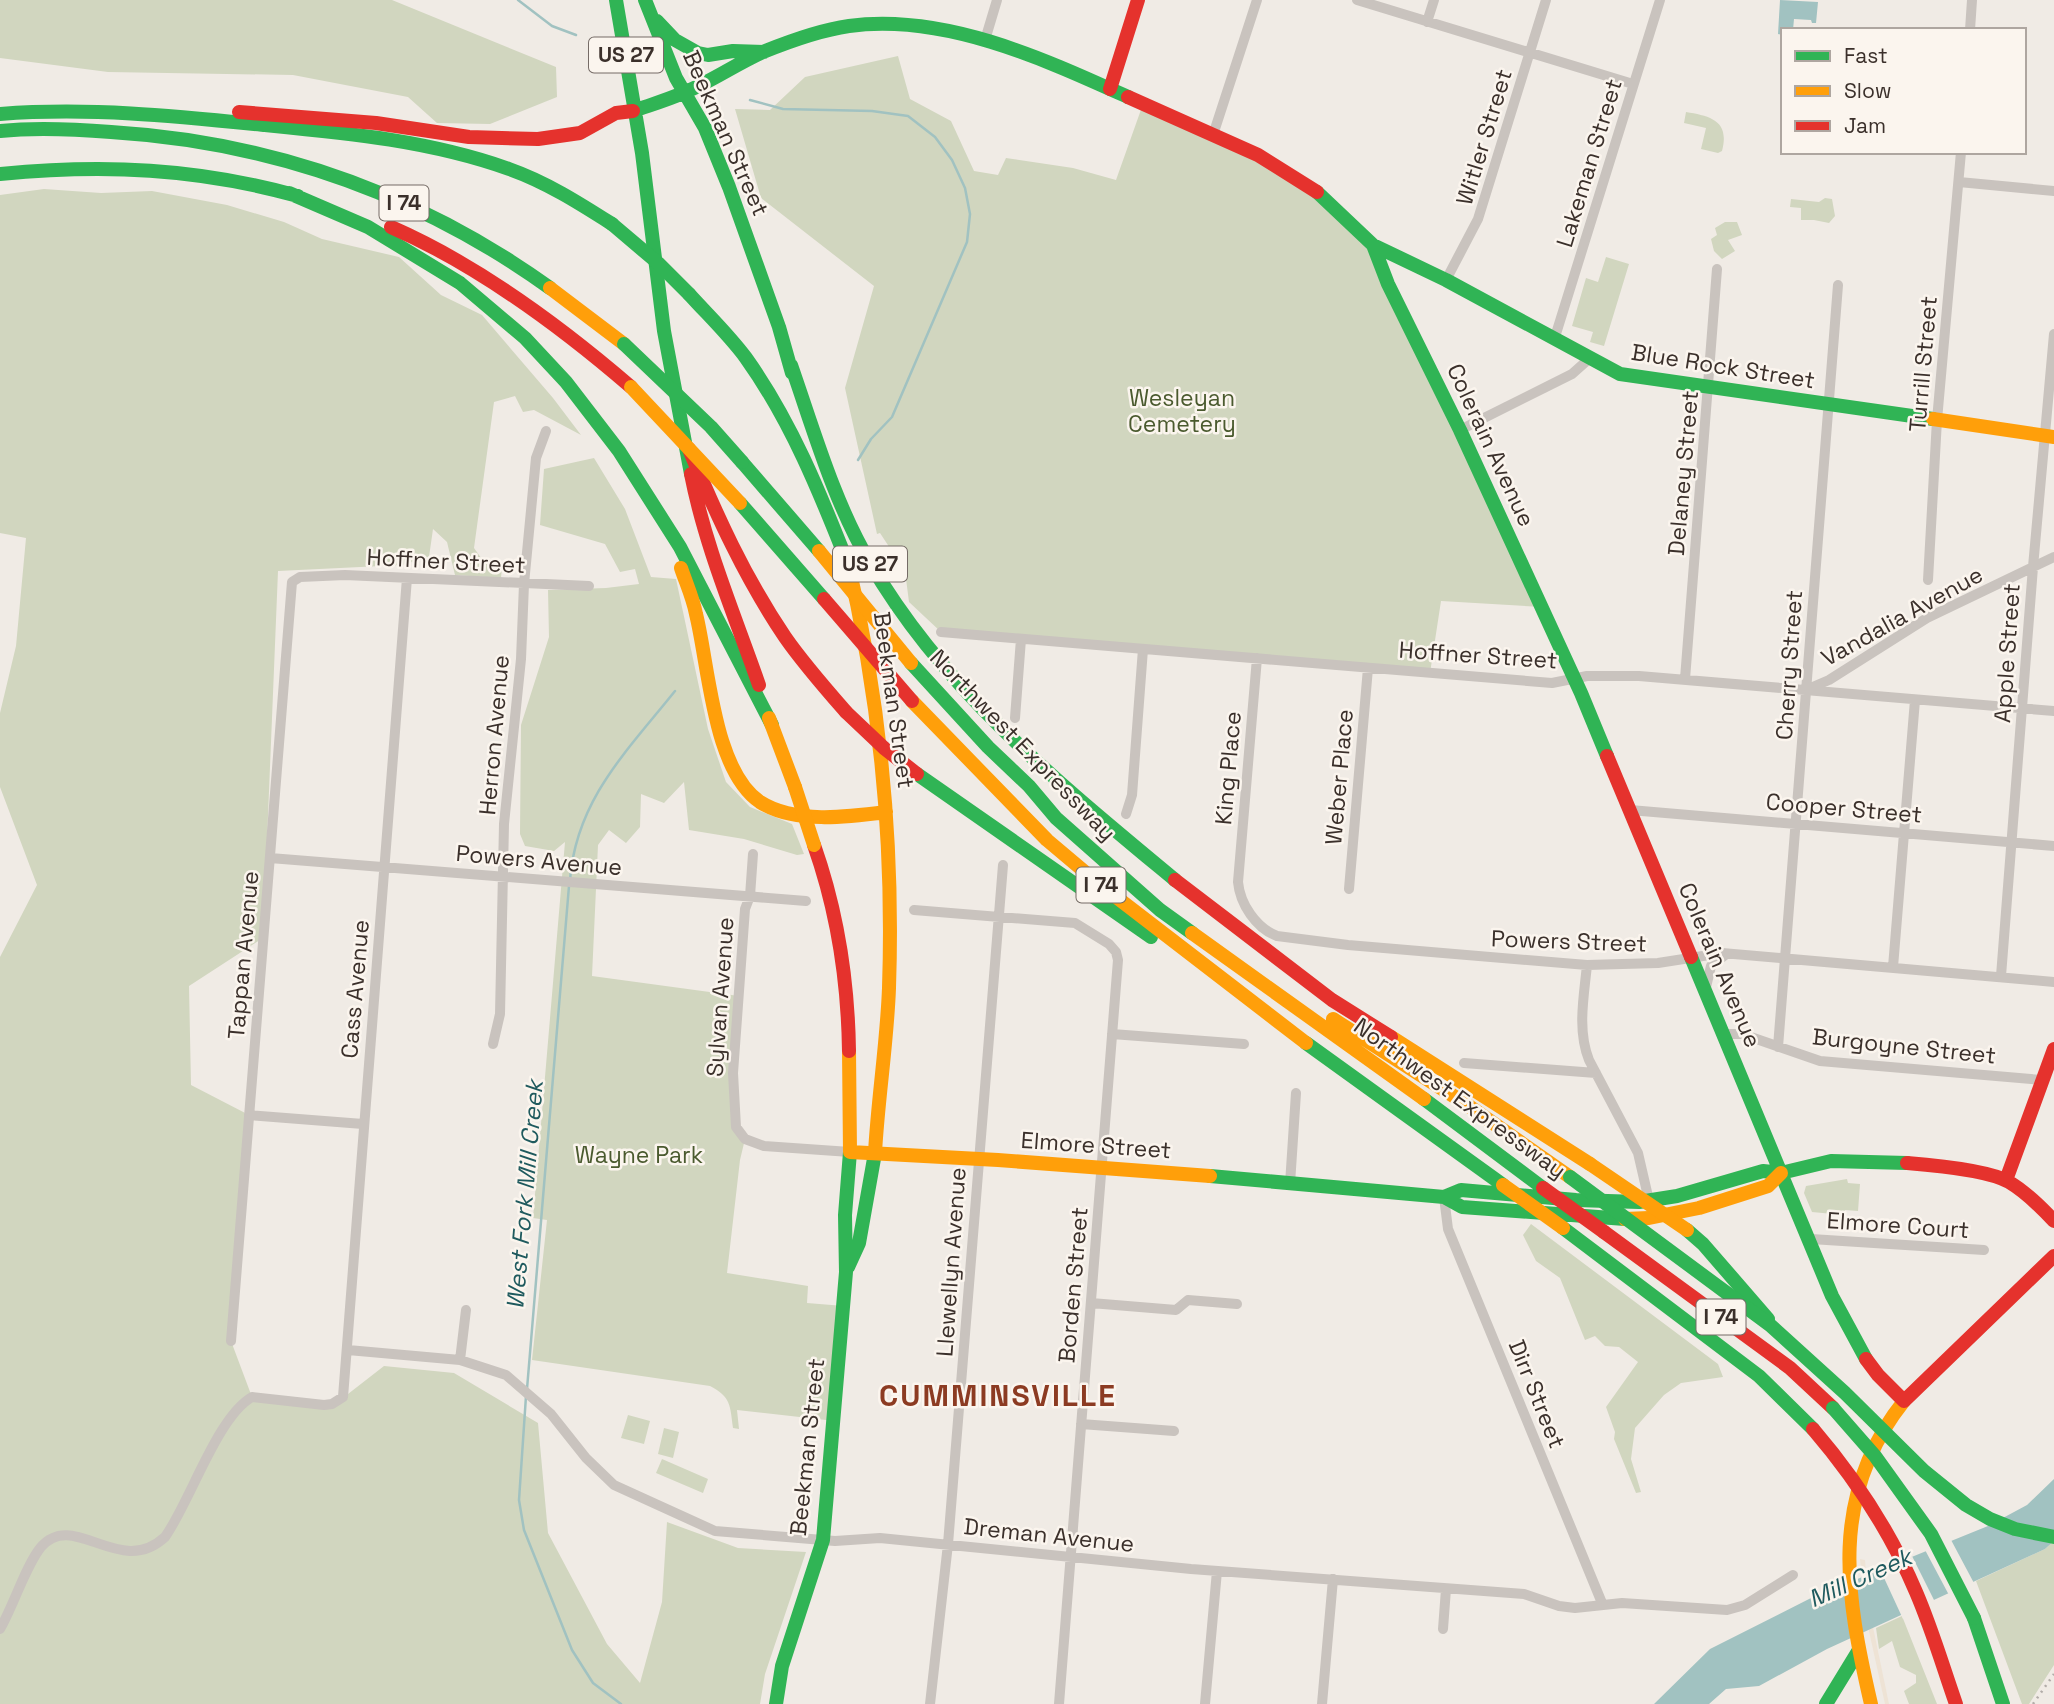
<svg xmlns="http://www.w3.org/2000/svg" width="2054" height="1704" font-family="'Space Grotesk',sans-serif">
<rect width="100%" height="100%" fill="#f0ebe5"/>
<path fill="#d1d6bf" d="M0,0h392l164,67 1,30 -67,27 -53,-1 -29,-26 -115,-22 -185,-3 -108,-14z
M898,56l12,43 41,22 23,50 24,4 8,-17 67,10 43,12 27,-76 142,66 88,75 169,362 -101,-6 -11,72 -489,-41 -32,-30 -4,-31 -25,-38 -3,1 -32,-146 29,-102 -113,-88 -26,-89 35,1 35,-33z
M1686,112c25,4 44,9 36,39l-4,2 -17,-4 5,-21 -22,-5z
M44,189l57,4 51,-2 75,14 57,17 38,17 77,18 42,38 41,20 71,83 28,37 -47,-25 -11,2 -8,-16 -21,6 -20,146 10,14 18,5 -1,11 -46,-3 -8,-33 -14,-13 -4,28 -27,8 -124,6 -15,367 -74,48 2,99 58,30 -18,226 21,56 62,5 25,-1 45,-35 70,7 84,50 10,110 59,111 33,39 22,-81 5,-80 71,26 68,4 -41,122 -5,30h-760v-747l37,-72 -37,-98v-74l16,-67 10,-108 -26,-5v-338z
M1825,198l7,1 3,17 -6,7 -15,-3h-13v-12l-11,-1 1,-8 28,3z
M1725,222h12l5,13 -14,5 7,11 -13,8 -8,-8 -3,-12 6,-4 -2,-7z
M1606,257l23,7 -25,82 -14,-4 3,-10 -21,-6 14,-48 12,4z
M594,458l31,51 26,68 25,2 32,150 18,53 24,25 42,17 12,30 -7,1 -53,-16 -55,-9 -5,-48 -20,21 -23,-9 -1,33 -14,16 -17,-13 -11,15 -6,131 147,20 -5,125 11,18 -5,21 -13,113 81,13 -1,17 37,3 -9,115 -98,-11 2,19 -6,-1c-3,-23 -2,-31 -23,-42l-178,-26 15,-140 -14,-2 32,-376 -11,9 -29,-5 -5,-12 1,-109 28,-88 -1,-47 58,-2 33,-4 -4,-15 -15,3 -15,-28 -65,-19 4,-56z
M1847,1179l1,4 12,1 -2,27 -13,-1 -1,5 -32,-3 -8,-19 2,-7z
M1531,1224l187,140 5,13 -42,6 -17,12 -29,33 -4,31 10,33 -5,1 -22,-54 1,-7 -9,-25 32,-45 -19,-15 -14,-1 -10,-10 -10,4 -25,-62 -24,-17 -13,-26z
M628,1415l22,6 -6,23 -23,-6z
M664,1428l15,4 -6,26 -15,-4z
M662,1459l46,20 -5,14 -47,-20z
M2054,1541v124l-25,39h-7l-46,-123 69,-32z
M1902,1616l35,88h-28l-5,-13 12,-8v-8l-16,-8 -8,-26 -13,8 -3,-21z"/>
<path fill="#eee3d5" d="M1860,1559l5,1 4,48 20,96h-4l-20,-91z"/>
<path fill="#a1c2c1" d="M1780,0l38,2 -2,21h-4l-1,-3 -17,-1 -1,11h-10v5l-5,-1z
M2054,1479v62l-9,8 -218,100 -68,37 -33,3 -17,15h-55l56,-55 103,-52 175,-71 39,-21z"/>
<path fill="#f0ebe5" d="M1950,1538l25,47 -25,12 -26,-49z
M1911,1554l25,50 -33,15 -24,-52z"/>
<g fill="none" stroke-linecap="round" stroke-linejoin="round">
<path stroke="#a1c2c1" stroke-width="2.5" d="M518,0l34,26 24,9
M750,100l33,9 89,2 36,5 27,21 17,23 13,28 5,26 -3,28 -75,175 -21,22 -13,21
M570,880c6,-80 57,-129 105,-189
M527,1389l42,-503
M526,1396l-7,104 5,30 48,120 21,33 28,21"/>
<path stroke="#c9c3be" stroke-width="10" d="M1357,0l276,84
M1427,22l7,-22
M1970,30l2,-30
M985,40l12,-40
M1213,135l44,-135
M1959,182l95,9
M1446,280l32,-61 68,-219
M1555,337l105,-337
M1460,430l112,-56 18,-16
M1928,580l9,-160 24,-268
M941,632l611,51 35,-7h52l415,35
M1257,658l-19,224c2,22 18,46 39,54l71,9 239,20 71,-2 64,-10 332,29
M1685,679l32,-410
M1808,689l21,-9 98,-62 127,-61
M1015,718l6,-79
M1630,810l424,36
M1126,814l6,-19 11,-146
M753,854l-3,42 -5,13 -12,164 3,54 9,12 19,7 86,6
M270,858l536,43
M1349,889l19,-221
M914,910l161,13 34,21 7,8 2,8 -59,744
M1587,965c-3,31 -10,65 2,95l49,93 12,52
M1893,967l22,-267
M2001,976l32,-409 21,-233
M1706,987l5,-21 14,-11
M1112,1034l132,10
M1723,1034h19l78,27 222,19
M493,1044l7,-30 4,-190 17,-165 3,-75 12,-126 10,-27
M1778,1047l60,-762
M1464,1063l132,10
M249,1115l114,9
M1290,1184l6,-91
M1444,1197l4,32 154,374
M1811,1239l173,11
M1091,1303l85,7 12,-10 49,4
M231,1341l61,-759 8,-5 45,-2 244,11
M348,1350l112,10 46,15 45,39 35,44 28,27 101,46 120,10 45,-3 311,31 333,25 35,12 16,2 47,-5 105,7 18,-5 48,-30
M460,1360l6,-50
M1081,1424l93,7
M0,1629c13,-22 26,-64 41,-82 33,-38 79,32 124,-10 25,-35 52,-120 87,-140l72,8 8,-1 11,-7 64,-819
M1443,1629l3,-40
M930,1704l18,-160 55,-679
M1205,1704l12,-133
M1322,1704l11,-125"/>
<path stroke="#30b455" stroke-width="14" d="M616,0l26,153 22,178 27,143
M645,0l31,78 29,50 24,59 50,140 13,46
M657,21l18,19 23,13 10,2 25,-4 31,1
M633,111c17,-6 34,-11 50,-18 28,-11 53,-29 80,-41 27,-11 58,-22 86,-26 95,-13 195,33 279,71
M0,114c89,-7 176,2 265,11 82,8 166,16 244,44 37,13 70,34 103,55
M0,131c37,-4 74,-2 111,1 161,10 308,62 439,156
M0,174c104,-10 197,-6 298,22
M1317,192l56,53 15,39 72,146 121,263 26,63
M289,193l79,34 92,56 65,55 41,44 53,69 61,96 92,178
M1373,245l73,35 174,94 313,45
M689,294c19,21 40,41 57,64 45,63 74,135 102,206
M791,365c23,66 43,137 79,198 75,129 192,223 305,317
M742,462l77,89
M740,503l84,96
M911,663l77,84 41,39 27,32 104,92 32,23
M917,774l234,163
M1691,957l141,339 34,63
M1306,1043l197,142
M1424,1099l119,89
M1210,1176l234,21 18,10 163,12
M1444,1197l17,-7 115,10 63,2 38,-6 86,-25 18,2 50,-12 76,2
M1563,1228l196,148 54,53
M1687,1230l16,14 65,75
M848,1267l11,-24 16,-90
M1974,1618l29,86
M776,1704l6,-38 41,-126 23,-268 -1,-57 5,-63
M1826,1704l33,-54"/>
<path stroke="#ff9f0a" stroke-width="14" d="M550,288l74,56
M1933,419l121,18
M846,554c34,143 48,287 43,434 -2,55 -11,110 -14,165
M681,568c5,15 12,30 15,46 13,52 17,156 64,188 34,22 88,15 126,10
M912,701l135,139 51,43 208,160
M769,718l26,69
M1192,933l232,166
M1333,1019l133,85 104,73
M1391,1037l199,127
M849,1051l1,101 148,8 212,16
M1625,1219l24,-1 50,-10 69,-22 13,-13
M1871,1704c-25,-108 -43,-208 33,-303"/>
<path stroke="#e5322d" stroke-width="14" d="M1110,89l28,-89
M1128,97l130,58 59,37
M239,112l137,11 93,14 69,2 42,-6 36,-20 17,-2
M391,227c87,38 168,98 240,160
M689,449c27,65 56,129 96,188 18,26 40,51 61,75
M691,474c14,72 44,142 68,211
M1607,756l84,201
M814,845c24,68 34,135 35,206
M1175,880l157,120 59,37
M1907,1163c25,2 81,7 102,19 17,10 31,24 45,39
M2006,1180l48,-131
M1604,1232l186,136 43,40
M1866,1359l12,16 26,26 150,-145"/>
<path stroke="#b1aca8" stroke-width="2.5" stroke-dasharray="2 5" stroke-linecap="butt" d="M2033,1704l21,-30"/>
<path stroke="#30b455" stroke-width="14" d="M612,224l46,39 31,31
M624,344l87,83 31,35
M1570,1177l200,148 75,68 79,78 42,34 24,14 25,10 39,8
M1833,1408l42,48 56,78 43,84"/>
<path stroke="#ff9f0a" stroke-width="14" d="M631,387l109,116
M819,551l92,112
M795,787l19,58
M1590,1164l97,66
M1503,1185l60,43"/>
<path stroke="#e5322d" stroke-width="14" d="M824,599l88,102
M846,712l38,36 33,26
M1543,1188l61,44
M1813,1429c42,49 78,104 103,163 16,37 27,75 40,112"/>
</g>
<g text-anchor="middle" stroke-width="5" stroke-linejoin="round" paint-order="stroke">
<g fill="#fbf5ee" stroke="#756b66" stroke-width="2">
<rect x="589" y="37.5" width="74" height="35" rx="5"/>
<rect x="379.5" y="185.5" width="49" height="35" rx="5"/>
<rect x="833" y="546.5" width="74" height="35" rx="5"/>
<rect x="1076.5" y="867.5" width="49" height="35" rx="5"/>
<rect x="1696.5" y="1299.5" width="49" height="35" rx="5"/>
</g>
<g font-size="21" font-weight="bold" fill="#3b302b">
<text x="626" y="62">US 27</text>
<text x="404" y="210">I 74</text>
<text x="870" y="571">US 27</text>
<text x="1101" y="892">I 74</text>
<text x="1721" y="1324">I 74</text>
</g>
<g font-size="23" fill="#3b302b" stroke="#fbf5ee">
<text transform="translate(726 133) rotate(66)" y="8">Beekman Street</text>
<text transform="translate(1484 137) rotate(-73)" y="8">Witler Street</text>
<text transform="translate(1589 163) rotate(-73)" y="8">Lakeman Street</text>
<text transform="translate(1923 364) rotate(-85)" y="8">Turrill Street</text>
<text transform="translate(1723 366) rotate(9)" y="8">Blue Rock Street</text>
<text transform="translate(1491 445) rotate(65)" y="8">Colerain Avenue</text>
<text transform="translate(1683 473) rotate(-85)" y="8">Delaney Street</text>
<text transform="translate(446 561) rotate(3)" y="8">Hoffner Street</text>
<text transform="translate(1902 616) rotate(-29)" y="8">Vandalia Avenue</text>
<text transform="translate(2007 653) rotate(-86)" y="8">Apple Street</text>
<text transform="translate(1478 655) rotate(4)" y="8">Hoffner Street</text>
<text transform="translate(1789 665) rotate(-86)" y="8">Cherry Street</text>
<text transform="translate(894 700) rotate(82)" y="8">Beekman Street</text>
<text transform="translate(494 735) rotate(-85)" y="8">Herron Avenue</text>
<text transform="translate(1023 745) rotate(46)" y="8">Northwest Expressway</text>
<text transform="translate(1228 768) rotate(-85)" y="8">King Place</text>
<text transform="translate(1339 777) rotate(-85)" y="8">Weber Place</text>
<text transform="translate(1844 808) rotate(5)" y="8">Cooper Street</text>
<text transform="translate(539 860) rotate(5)" y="8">Powers Avenue</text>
<text transform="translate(1569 941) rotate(2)" y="8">Powers Street</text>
<text transform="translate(243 955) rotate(-85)" y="8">Tappan Avenue</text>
<text transform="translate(1720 965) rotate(67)" y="8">Colerain Avenue</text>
<text transform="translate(355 989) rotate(-85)" y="8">Cass Avenue</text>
<text transform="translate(720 997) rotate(-86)" y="8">Sylvan Avenue</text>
<text transform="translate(1904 1046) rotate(6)" y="8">Burgoyne Street</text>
<text transform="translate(1460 1098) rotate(36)" y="8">Northwest Expressway</text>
<text transform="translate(1096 1145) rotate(4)" y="8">Elmore Street</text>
<text transform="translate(1898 1225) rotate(4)" y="8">Elmore Court</text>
<text transform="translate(951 1262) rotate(-86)" y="8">Llewellyn Avenue</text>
<text transform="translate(1073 1285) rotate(-85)" y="8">Borden Street</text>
<text transform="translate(1537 1394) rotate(68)" y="8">Dirr Street</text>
<text transform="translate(807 1447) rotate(-84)" y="8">Beekman Street</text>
<text transform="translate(1049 1535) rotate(6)" y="8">Dreman Avenue</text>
</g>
<g font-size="23" fill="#4a5a2e" stroke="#fbf5ee">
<text x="1182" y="406">Wesleyan<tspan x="1182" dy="26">Cemetery</tspan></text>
<text x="639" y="1163">Wayne Park</text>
</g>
<g font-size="24" font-style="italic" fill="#1f5a5e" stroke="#fbf5ee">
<text transform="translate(525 1195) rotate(-85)" y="8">West Fork Mill Creek</text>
<text transform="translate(1860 1578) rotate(-24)" y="8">Mill Creek</text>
</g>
<g font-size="30" font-weight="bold" letter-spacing="2" fill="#8c3b22" stroke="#fbf5ee">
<text x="998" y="1406">CUMMINSVILLE</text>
</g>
</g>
<rect x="1781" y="28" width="245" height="126" fill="#fbf5ee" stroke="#aea6a0" stroke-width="2"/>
<rect x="1795" y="51" width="35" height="10" fill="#30b455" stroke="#aea6a0" stroke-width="2"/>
<text x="1844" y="63" font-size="21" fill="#3b302b">Fast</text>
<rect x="1795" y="86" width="35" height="10" fill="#ff9f0a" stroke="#aea6a0" stroke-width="2"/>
<text x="1844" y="98" font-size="21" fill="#3b302b">Slow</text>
<rect x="1795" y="121" width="35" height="10" fill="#e5322d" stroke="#aea6a0" stroke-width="2"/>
<text x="1844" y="133" font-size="21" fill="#3b302b">Jam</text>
</svg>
